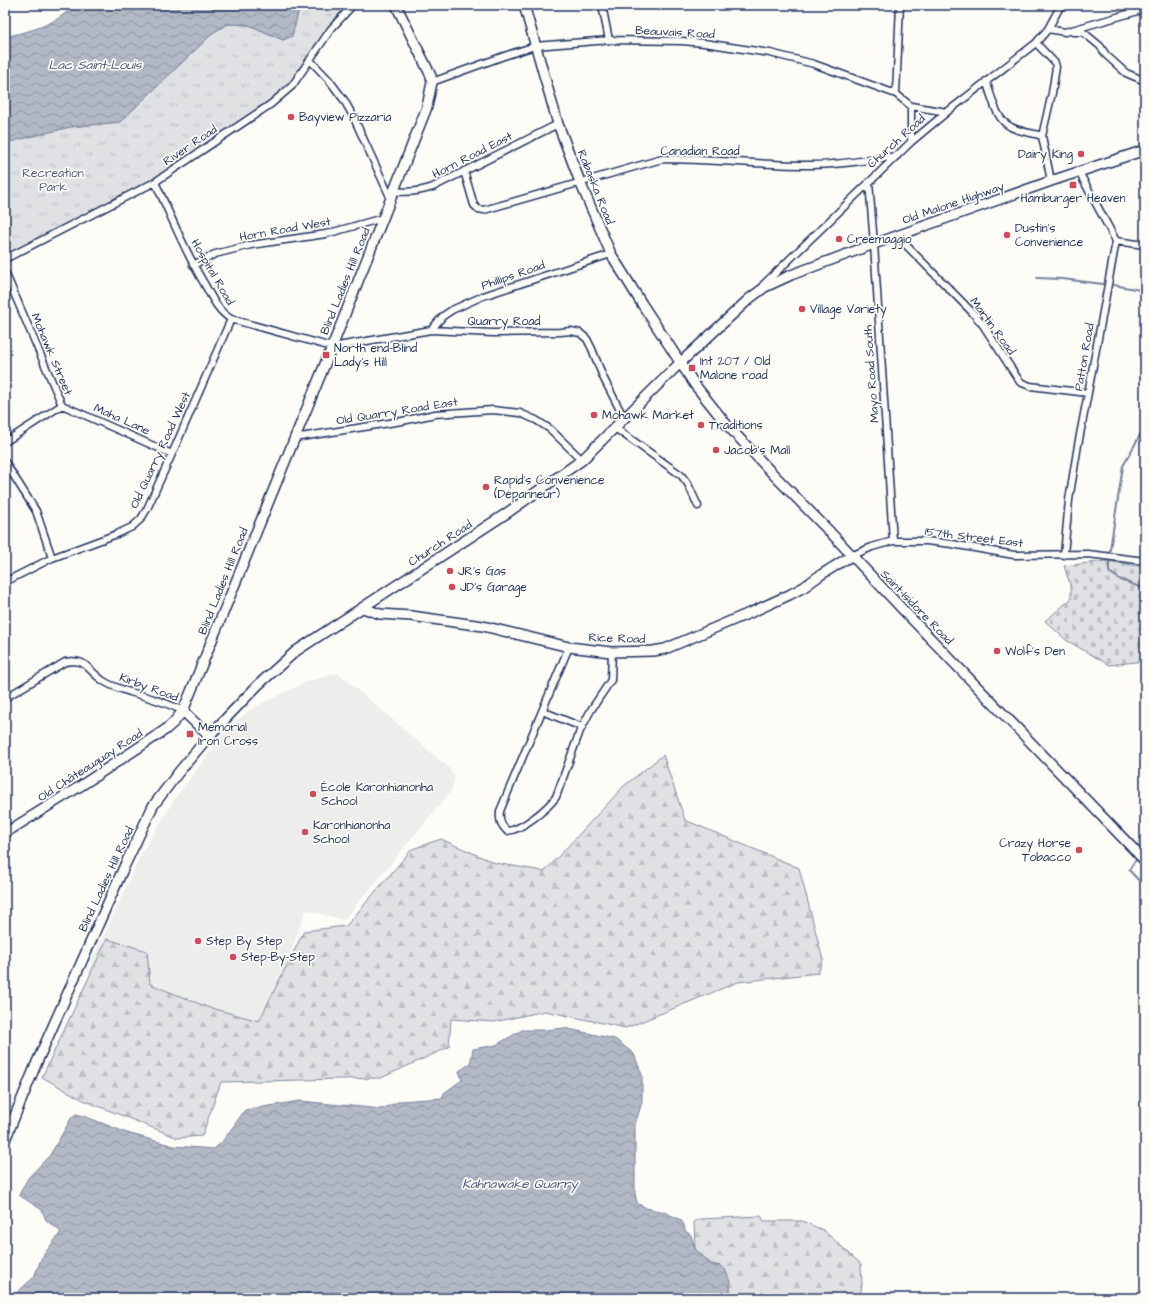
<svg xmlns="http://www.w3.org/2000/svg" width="1150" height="1303" font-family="'Architects Daughter',sans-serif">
<defs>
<pattern id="grass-tufts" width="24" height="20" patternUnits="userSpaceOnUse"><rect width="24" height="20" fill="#e0e1e3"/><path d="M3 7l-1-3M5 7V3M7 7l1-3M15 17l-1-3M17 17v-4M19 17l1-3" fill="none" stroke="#c0c1c5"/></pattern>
<pattern id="forest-firs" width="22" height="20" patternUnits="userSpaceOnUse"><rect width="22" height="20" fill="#e0e1e3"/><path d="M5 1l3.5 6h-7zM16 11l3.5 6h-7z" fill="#c0c1c5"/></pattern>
<pattern id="cemetery-stones" width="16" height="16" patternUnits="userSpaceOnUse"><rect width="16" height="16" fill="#e0e1e3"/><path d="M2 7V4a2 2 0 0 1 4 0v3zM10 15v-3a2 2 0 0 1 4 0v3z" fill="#c0c1c5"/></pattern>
<pattern id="water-waves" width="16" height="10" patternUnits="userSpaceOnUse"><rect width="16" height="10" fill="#b3b8c5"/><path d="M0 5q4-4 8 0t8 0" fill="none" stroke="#9196a3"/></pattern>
</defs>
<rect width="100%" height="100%" fill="#fdfcf7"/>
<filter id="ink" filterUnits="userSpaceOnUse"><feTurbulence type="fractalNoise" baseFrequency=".025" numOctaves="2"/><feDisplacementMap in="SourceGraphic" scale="8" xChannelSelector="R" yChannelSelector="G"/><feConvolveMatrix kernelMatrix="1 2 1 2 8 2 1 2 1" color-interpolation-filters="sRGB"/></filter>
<g filter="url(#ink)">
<path fill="#edeeec" d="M338,673l110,94 7,10 -4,14 -107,129 -38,-10 -45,125 -174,-63 54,-118 35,-57 53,-70 22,-18 57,-28z"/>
<path fill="url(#grass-tufts)" stroke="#7e88a0" d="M300,5h53l-61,81 -137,96 -150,77v-116l65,-16 50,-5 94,-90 14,-8 21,1 34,15 9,-4z"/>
<path fill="url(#forest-firs)" stroke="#7e88a0" d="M663,755l22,65 114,48 24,92 -5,13 -80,9 -112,46 -81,-17 -51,11 -43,-3 -2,28 -68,31 -160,4 -19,54 -24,2 -95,-38 -41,-23 65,-138 40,12 3,33 57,23 52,14 45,-90 42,-5 66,-77 29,-10 54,24 42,7 7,2 80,-86z
M761,1216l3,5h38l21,9 38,34 1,20 -2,14h-130v-16l-10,-16 -9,-2 -16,-15 -1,-28 7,-2z"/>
<path fill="url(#cemetery-stones)" stroke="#7e88a0" d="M1106,561l39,6v94l-36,4 -43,-25 -21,-19 26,-22v-12l-7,-21z"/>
<path fill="url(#water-waves)" stroke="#76819c" d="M75,5h225l-8,31 -9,4 -34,-15 -21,-1 -14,8 -94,90 -50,5 -65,16v-106c28,-7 48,-11 70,-32z
M564,1028l51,11 19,15 8,21v27l-7,23v68l2,10 9,5 18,4 17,8 3,5 1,6 6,4 4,14 16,15 9,2 5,3 5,13v16h-719l23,-21 8,-20 19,-25 -15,-12 -4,-10 -23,-15 9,-17 22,-23 22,-38 4,-3 8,2 43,17 47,13 40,3 8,-7 23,-32 55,-9 82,8 18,-8 42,-3 2,-5 18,-13 -3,-9 11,-7 3,-15 23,-4 26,-15h24z"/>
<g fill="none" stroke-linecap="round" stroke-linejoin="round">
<path stroke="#76819c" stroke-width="2" d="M1037,278l25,1 41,5
M1114,285l31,6
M1145,426l-22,40 -14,90v16l12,8 24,9
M1142,855l3,-4
M1139,858l-5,4 -5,8 16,17"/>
<defs>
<path id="street" d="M602,5l7,35
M1048,29l17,3 80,-23
M1073,32h10l17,14 6,9 20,18 19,8
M1036,43l19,20 1,4 -4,26 -10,43 9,45
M310,60l19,20 15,20 9,16 38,83
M986,81c6,15 9,38 25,46 9,5 22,6 31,9
M432,82l72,-26 31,-10 74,-6 73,1 22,2 66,10 44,11 82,30 15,12v36
M896,94l4,-89
M911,106l36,6
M464,171l10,34 4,4 6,1 178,-51c50,0 100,6 150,6 28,0 57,-5 85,-9
M155,182c16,34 30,70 50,103 7,13 13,26 26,34l101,28 99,-17 62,3 67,-1 11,-1 9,2 7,6 5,10 11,28 21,41
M869,182l5,62 19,297
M393,191c15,2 26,1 40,-4l125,-63
M897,236l75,76 11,13 37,57 10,4 58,7
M1116,241l29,4
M5,259l150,-77 116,-78 21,-18 39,-57 22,-24
M193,265l22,-11 36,-9 75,-11 57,-16
M5,272l57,133 -57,37
M763,285l148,-143 36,-30 89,-69 12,-14 13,-24
M431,330l12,-14 9,-6 31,-14 128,-42
M62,405l110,49
M615,428l66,47 7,9 10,22
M294,438l108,-17 33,-7 58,-4 27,3 16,7 14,9 32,31
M5,462l31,49 16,47
M1064,555l5,-55 9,-55 10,-52 28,-152 -37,-69
M851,556l21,-9 21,-6h33l26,3 62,11 74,-1 57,7
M5,582l47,-24 65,-24 15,-7 9,-8 6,-10 25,-55 59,-135
M569,647l-69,164c-1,10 1,14 7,20 15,-1 40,-22 49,-34l24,-66 11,-21 20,-30 1,-28
M5,698l60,-36c22,-4 21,7 37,18 8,6 19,9 28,12 18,5 36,10 53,19
M542,711l40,16"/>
<path id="secondary" d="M524,5l34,119 22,58 31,72 31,50 53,81 32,40 46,49 57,58 75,80 240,249
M363,608l17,6 31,2 72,10 86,21 42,5 42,-1 12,-2 87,-37 37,-17 15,-8 15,-11 32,-20
M183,711l26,25
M5,833l77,-48 83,-55 8,-7 10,-12 149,-364 95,-240 5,-25 -1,-6 -35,-71
M5,1140l32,-78 87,-195 29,-61 25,-33 31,-37 49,-51 38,-34 211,-138 75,-53 98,-97 69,-64 16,-12 26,-12 83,-31 177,-63 94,-31"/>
</defs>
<use href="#street" stroke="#1b2f5e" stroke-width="9"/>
<use href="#secondary" stroke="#1b2f5e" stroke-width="12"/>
<use href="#street" stroke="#fdfcf7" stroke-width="6"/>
<use href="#secondary" stroke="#fdfcf7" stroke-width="9"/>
</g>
</g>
<g fill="#d1495b" stroke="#fdfcf7" stroke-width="1.5">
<circle cx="291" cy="117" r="4"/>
<circle cx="1081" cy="154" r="4"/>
<rect x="1069" y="181" width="8" height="8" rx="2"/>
<circle cx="1007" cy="235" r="4"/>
<circle cx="839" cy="239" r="4"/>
<circle cx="802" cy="309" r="4"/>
<rect x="322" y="351" width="8" height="8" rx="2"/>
<rect x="688" y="364" width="8" height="8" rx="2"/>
<circle cx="594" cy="415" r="4"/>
<circle cx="701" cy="425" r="4"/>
<circle cx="716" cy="450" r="4"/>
<circle cx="486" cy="487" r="4"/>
<circle cx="450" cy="571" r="4"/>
<circle cx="452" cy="587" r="4"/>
<circle cx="997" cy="651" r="4"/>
<rect x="186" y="730" width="8" height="8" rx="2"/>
<circle cx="313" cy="794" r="4"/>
<circle cx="305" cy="832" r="4"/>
<circle cx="1079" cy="850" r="4"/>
<circle cx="198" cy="941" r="4"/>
<circle cx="233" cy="957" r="4"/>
</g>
<g text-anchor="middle" stroke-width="3.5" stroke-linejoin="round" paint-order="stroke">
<g font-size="12" fill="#1b2f5e" stroke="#fdfcf7">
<text transform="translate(675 32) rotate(3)" y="4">Beauvais Road</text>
<text transform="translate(896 141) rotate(-42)" y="4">Church Road</text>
<text transform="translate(190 145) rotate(-34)" y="4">River Road</text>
<text x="700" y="155">Canadian Road</text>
<text transform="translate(472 155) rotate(-27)" y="4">Horn Road East</text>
<text transform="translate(596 187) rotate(68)" y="4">Rabaska Road</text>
<text transform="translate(953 203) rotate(-19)" y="4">Old Malone Highway</text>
<text transform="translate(285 229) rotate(-10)" y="4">Horn Road West</text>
<text transform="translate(213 272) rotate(60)" y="4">Hospital Road</text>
<text transform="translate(513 275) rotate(-19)" y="4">Phillips Road</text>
<text transform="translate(345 281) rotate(-68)" y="4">Blind Ladies Hill Road</text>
<text x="504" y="325">Quarry Road</text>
<text transform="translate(993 326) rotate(54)" y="4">Martin Road</text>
<text transform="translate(52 354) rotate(67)" y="4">Mohawk Street</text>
<text transform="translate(1084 357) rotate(-80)" y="4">Patton Road</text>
<text transform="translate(871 374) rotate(-94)" y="4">Mayo Road South</text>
<text transform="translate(397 411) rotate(-9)" y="4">Old Quarry Road East</text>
<text transform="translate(122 419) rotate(24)" y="4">Maha Lane</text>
<text transform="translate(160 450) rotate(-65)" y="4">Old Quarry Road West</text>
<text transform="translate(974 537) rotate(7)" y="4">157th Street East</text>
<text transform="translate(440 543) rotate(-33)" y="4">Church Road</text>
<text transform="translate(223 581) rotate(-68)" y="4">Blind Ladies Hill Road</text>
<text transform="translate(917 607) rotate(46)" y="4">Saint-Isidore Road</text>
<text transform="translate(617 638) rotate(2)" y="4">Rice Road</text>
<text transform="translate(149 687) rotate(20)" y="4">Kirby Road</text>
<text transform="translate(90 765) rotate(-33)" y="4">Old Châteauguay Road</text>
<text transform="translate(106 879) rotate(-65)" y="4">Blind Ladies Hill Road</text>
</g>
<g font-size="12" fill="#1b2f5e" stroke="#fdfcf7" text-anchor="start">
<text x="299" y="121">Bayview Pizzaria</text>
<text x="1073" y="158" text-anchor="end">Dairy King</text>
<text x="1073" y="202" text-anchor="middle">Hamburger Heaven</text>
<text x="1015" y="232">Dustin's<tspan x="1015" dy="14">Convenience</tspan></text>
<text x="847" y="243">Creemaggio</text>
<text x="810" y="313">Village Variety</text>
<text x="334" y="352">North end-Blind<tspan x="334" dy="14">Lady's Hill</tspan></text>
<text x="700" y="365">Int 207 / Old<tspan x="700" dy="14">Malone road</tspan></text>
<text x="602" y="419">Mohawk Market</text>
<text x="709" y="429">Traditions</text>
<text x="724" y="454">Jacob's Mall</text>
<text x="494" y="484">Rapid's Convenience<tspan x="494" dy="14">(Dépanneur)</tspan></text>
<text x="458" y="575">JR's Gas</text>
<text x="460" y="591">JD's Garage</text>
<text x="1005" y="655">Wolf's Den</text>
<text x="198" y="731">Memorial<tspan x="198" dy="14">Iron Cross</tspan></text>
<text x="321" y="791">École Karonhianonha<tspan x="321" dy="14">School</tspan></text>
<text x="313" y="829">Karonhianonha<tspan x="313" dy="14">School</tspan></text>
<text x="1071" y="847" text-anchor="end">Crazy Horse<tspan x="1071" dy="14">Tobacco</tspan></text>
<text x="206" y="945">Step By Step</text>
<text x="241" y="961">Step-By-Step</text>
</g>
<g font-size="12" fill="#4c5c7f" stroke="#fdfcf7">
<text x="53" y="177">Recreation<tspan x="53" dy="14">Park</tspan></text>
</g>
<g font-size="13" font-style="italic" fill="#49587d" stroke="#fdfcf7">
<text x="95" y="69">Lac Saint-Louis</text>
<text x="520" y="1188">Kahnawake Quarry</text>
</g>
</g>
<rect width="1150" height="1303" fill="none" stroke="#fdfcf7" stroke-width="20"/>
<rect x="10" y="10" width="1130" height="1283" fill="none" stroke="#1b2f5e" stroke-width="1.5" filter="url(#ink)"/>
</svg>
